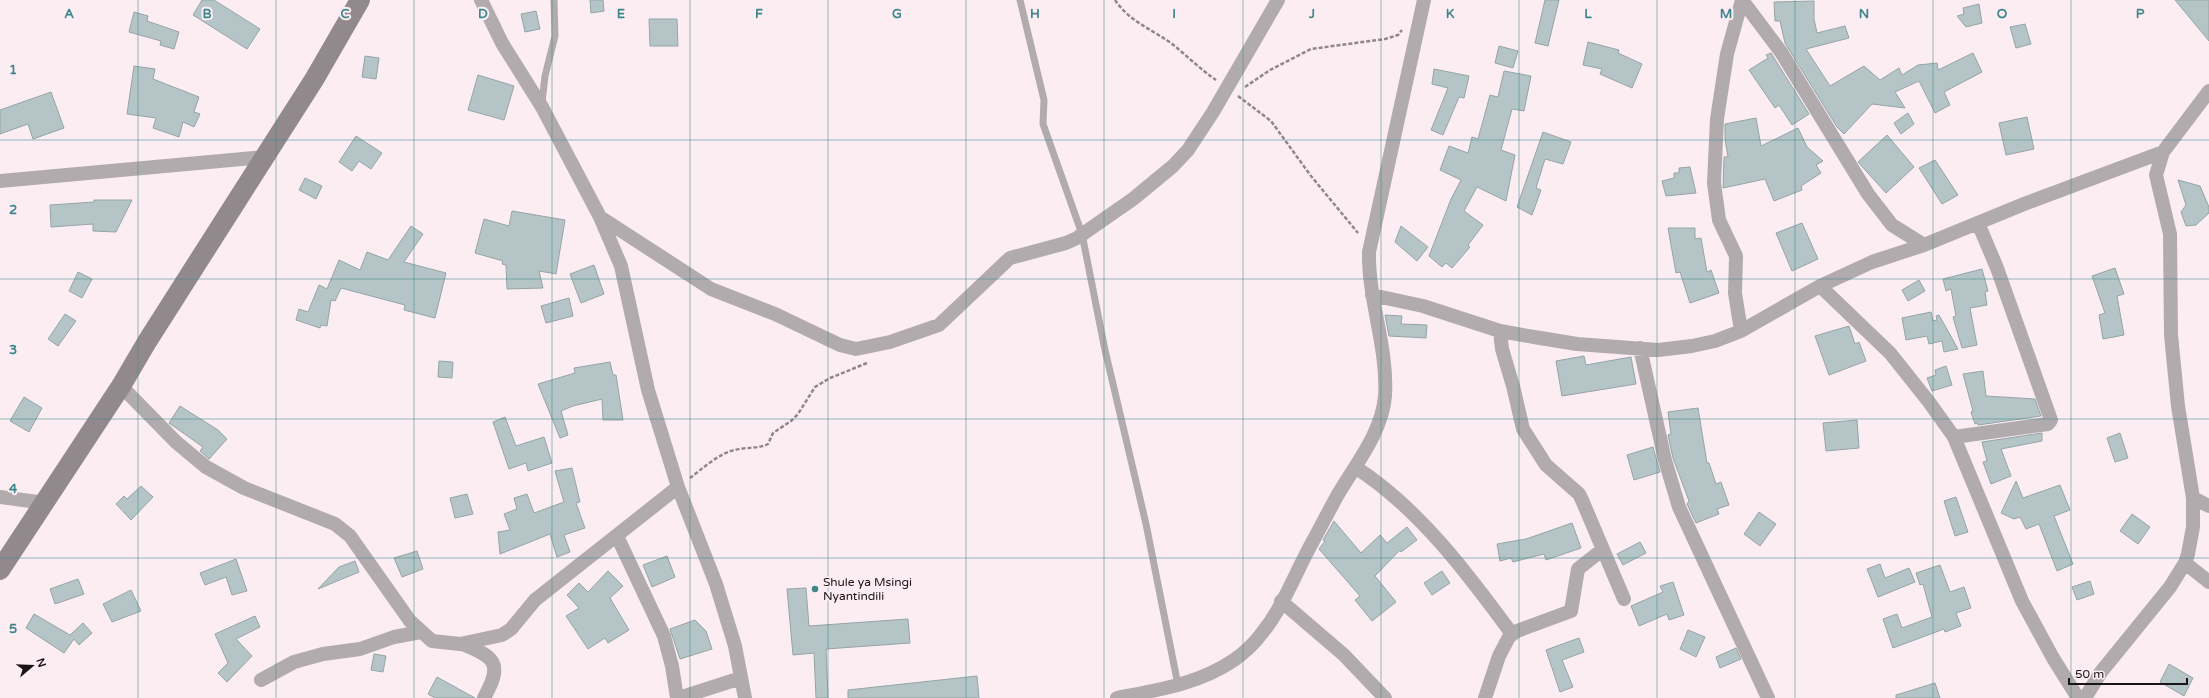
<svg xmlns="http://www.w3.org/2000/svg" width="2209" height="698" font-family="'Varela Round',sans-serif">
<rect width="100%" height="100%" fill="#fcedf3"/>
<path fill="#b5c5c7" stroke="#94a5a6" d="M202,0h12l46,29 -13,20 -54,-34z
M590,0h13l1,11 -13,2z
M1545,0h14l-11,46 -13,-3z
M2175,0h34v41z
M1814,1v18l3,14 28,-7 4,12 -43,11 24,37 34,-20 16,14 19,-12 3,7 16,-10 19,-2 1,7 35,-17 9,19 -38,20 6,13 -15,8 -16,-32 -24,11 10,16 -33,-4 -28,30 -7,-7 -52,-84 -5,-22h-5l-1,-19z
M1979,4l3,19 -16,4 -9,-11 7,-2 -1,-6z
M536,11l4,18 -15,3 -4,-18z
M134,12l14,4 -1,5 32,11 -5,17 -14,-4 1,-4 -32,-9z
M649,19h28l1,27h-28z
M2025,24l6,20 -15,4 -6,-21z
M1588,42l31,8 -1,3 24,11 -10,24 -32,-14 2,-5 -19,-4z
M1499,46l19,5 -5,17 -18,-5z
M1771,53l38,61 -17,11 -13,-20 -4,3 -26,-38 19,-12 -2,-3z
M365,56l14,2 -3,21 -14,-2z
M134,66l21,3 -2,10 46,18 -5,15 6,2 -6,13 -11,-5 -4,15 -26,-9 3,-10 -29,-4z
M1434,69l35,7 -5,22 -5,-1 -16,38 -12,-5 17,-42 -16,-4z
M1504,71l27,5 -7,35 -12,-2 -11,41 14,5 -9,46 -29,-14 -13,24 19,14 -15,20 2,2 -18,21 -6,-5 -4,4 -13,-11 22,-57 10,-19 -21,-10 9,-24 19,7 4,-16 6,2 12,-44 8,2z
M478,75l36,11 -10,34 -36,-10z
M51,92l13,36 -31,11 -5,-15 -28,10v-24z
M1908,113l6,11 -13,10 -7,-11z
M2027,117l7,32 -28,6 -7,-32z
M1756,118l5,28 37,-18 9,19 16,14 -7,4 5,8 -20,13 1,4 -28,11 -9,-22 -42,9 1,-31h4l-3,-18v-15z
M1543,132l28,10 -8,22 -18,-5 -9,29 5,2 -9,25 -15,-8z
M1887,135l27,32 -28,26 -28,-31z
M356,136l26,17 -11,16 -12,-8 -7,10 -13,-9z
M1935,160l23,35 -16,9 -23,-36z
M1690,167l6,26 -30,3 -4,-15 12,-3v-5h5v-5z
M305,178l17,8 -6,13 -17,-9z
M2178,180l22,6 9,21v6l-13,12 -10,1 -5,-14 5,-7z
M94,200h38l-16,32 -23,-1v-7l-42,3 -1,-22 44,-3z
M512,211l53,9 -9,54 -17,-3 4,17 -36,1 -1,-24 -4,-1 1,-3 -28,-8 9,-34 25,7z
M1802,223l16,36 -26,12 -16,-38z
M411,226l12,8 -19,28 42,11 -11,45 -31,-8 1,-5 -64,-17 -6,13 -4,-1 -4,26 -6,-1 -1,3 -24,-8 3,-11 9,3 11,-27 8,4 12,-29 21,10 7,-18 21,8z
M1401,226l27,21 -11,14 -22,-19z
M1668,228h27v11l6,-1 6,34 4,-2 8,23 -29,10 -10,-31 -4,1z
M594,265l10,29 -23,9 -11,-29z
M2115,268l9,26 -7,2 7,39 -21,4 -4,-24 6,-2 -13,-37z
M1982,269l6,22 -3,1 2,13 -17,3 7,37 -15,3 -9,-31 3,-1 -5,-27 -5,2 -3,-12z
M78,272l14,7 -10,19 -13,-7z
M1919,280l6,11 -17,10 -6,-11z
M569,298l4,18 -27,7 -5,-17z
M1931,312l2,9 4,-1 -1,-4 3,-1 19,34 -14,3 -2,-11 -13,3 -2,-8 -21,4 -4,-22z
M65,314l11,7 -18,25 -10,-7z
M1385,315l17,1 -1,8 26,1 -1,13 -37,-2z
M1849,326l6,18 4,-2 7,19 -37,14 -14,-39z
M1584,356l2,9 45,-8 5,27 -74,12 -6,-35z
M439,361l14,1 -1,16 -14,-1z
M610,362l3,13h3l7,45h-20l-1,-21 -29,7 -12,5 7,24 -8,3 -22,-54 37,-11 -1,-5z
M1946,366l6,19 -20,6 -5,-13 9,-3 -1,-5z
M1983,371l3,25 49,3 6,17 -63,9 -1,-2 -2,1 -4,-12 2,-1 -10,-37z
M24,397l18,11 -13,24 -19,-11z
M180,406l38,24 9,9 -18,20 -9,-8 3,-4 -34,-24z
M1698,408l9,55h2l7,21 5,-2 8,23 -12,4 2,5 -23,9 -9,-19 2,-3 -16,-43 -5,-23 3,-1 -3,-22z
M505,417l11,29 28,-9 8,26 -24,8 -2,-8 -17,6 -16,-47z
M1857,420l2,28 -33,3 -3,-28z
M2042,433v8l-41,8 10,27 -20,8 -8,-22 4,-1 -5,-19z
M2120,433l8,25 -13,4 -8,-24z
M1653,447l7,25 -26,8 -7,-25z
M572,468l8,34 -4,1 9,25 -21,7 6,17 -13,5 -7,-23 -50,20 -2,-22 12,-2 -6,-16 13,-5 -3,-11 13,-4 7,19 30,-11 -9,-31z
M2016,481l7,17 37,-13 10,25 -16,6 19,48 -16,7 -18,-47 -13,5 -6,-12 -6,2 -13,-6z
M141,486l12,11 -22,23 -15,-16 8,-8 3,3z
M467,494l6,20 -18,4 -5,-20z
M1956,497l12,35 -13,4 -11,-35z
M1759,512l17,12 -16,22 -16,-12z
M2132,514l18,13 -12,17 -18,-13z
M1334,521l27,32 19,-18 7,8 20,-16 10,13 -16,12 -1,-2 -25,26 21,26 -24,19 -17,-21 5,-4 -41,-47 6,-8 -2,-1z
M1572,523l9,25 -35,12 -2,-6 -31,8 -2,-4 -11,3 -3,-17 29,-5z
M1640,542l6,11 -23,12 -6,-11z
M417,551l6,18 -21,8 -8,-19z
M667,556l8,21 -23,10 -9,-22z
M236,559l11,32 -15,4 -6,-18 -21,8 -5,-12z
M355,561l4,11 -41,17 21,-22z
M1880,564l5,14 24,-10 6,14 -37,15 -11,-28z
M1940,565l10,27 14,-5 7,21 -15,5 5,13 -16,6 -1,-3 -51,19 -10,-29 14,-5 5,14 30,-11 -9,-33 -3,1 -4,-12z
M608,571l15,15 -13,12 19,32 -21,13 -3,-5 -17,11 -22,-33 13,-8 -12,-13 12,-12 9,9z
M1442,571l8,12 -18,12 -8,-12z
M78,579l6,15 -29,10 -5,-15z
M2090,581l4,13 -17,6 -5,-13z
M1673,582l11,33 -15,5 -2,-6 -28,12 -8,-20 32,-14 -3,-6z
M806,588l3,38 99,-7 2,24 -84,6 2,49h-12l-2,-45 -21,2 -6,-66z
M131,590l10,21 -29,11 -9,-18z
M34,614l36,21 13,-12 9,10 -13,12 -5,-6 -10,14 -38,-25z
M255,616l5,11 -24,12 16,17 -25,26 -9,-9 10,-10 -13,-29z
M695,620l11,11 6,18 -32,10 -10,-30z
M1688,630l17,7 -9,20 -16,-8z
M1579,638l5,14 -22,8 11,27 -13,5 -14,-42z
M1736,648l5,11 -21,9 -4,-11z
M374,654l12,2 -3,16 -12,-2z
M2169,664l24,14 -9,18 -24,-14z
M977,676l2,22h-131v-8z
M437,677l38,21h-40l-7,-4z
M1935,683l5,15h-44v-3z"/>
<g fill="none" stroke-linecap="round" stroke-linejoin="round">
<path stroke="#91878b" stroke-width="2.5" stroke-dasharray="4 2" stroke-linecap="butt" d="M1115,0c14,21 36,29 56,43 15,12 29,26 45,37
M1245,87l25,-17 41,-21 74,-10 13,-4 4,-5
M1238,96l33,25 40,55 47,57
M690,478c12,-9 29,-25 45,-28 11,-3 23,-1 33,-6l5,-11 18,-12 7,-7 17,-27 15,-9 37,-15"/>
<path stroke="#b2abae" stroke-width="7" d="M1020,0l24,100 -1,24 39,110 23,116 41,174 32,161
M542,102l3,-26 10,-40 -1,-36"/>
<path stroke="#b2abae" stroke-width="14" d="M481,0l21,43 40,64 58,110 21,49 27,124 30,97 38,97 19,62 10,52
M1742,0l39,52 87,142 24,31 32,20
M0,181l265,-24
M600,217l111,72 64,25 65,31 16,4 34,-7 49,-17 71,-67 56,-15 11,-5 56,-39 40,-33 15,-16 25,-38 65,-112
M1820,286l70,67 39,49 25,35 68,164 31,57 25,40
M1372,295l51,11 77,25 34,6 43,7 81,6 34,-4 23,-5 26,-10 79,-45 52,-24 52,-17 100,-41 139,-52
M1500,331l2,18 11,37 10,43 23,36 33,29 3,6 42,99
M1741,331l-6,-38 1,-37 -17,-36 -5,-37 3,-64 10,-65 15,-54
M1640,348l25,112 14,47 89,191
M121,386l55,56 30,25 38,21 91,36 15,12 60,85 22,20 28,3 42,-9 9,-6 24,-29 143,-113
M1954,437l94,-13 3,-4 -54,-152 -19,-45
M1355,467c64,41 113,107 157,167
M0,497l45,6
M2193,498l16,8
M617,536l47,100 8,30 5,32
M2185,563l24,19
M1281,601l63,54 41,43
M462,644c34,13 41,20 22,54
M261,680l33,-18 29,-8 37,-5 34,-12 27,-5
M679,698l62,-20
M1117,698c40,-8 82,-14 117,-38 10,-7 20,-16 28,-27 22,-27 34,-62 51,-92 8,-15 16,-30 24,-45 18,-31 45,-63 48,-100 3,-49 -17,-96 -16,-144l55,-252
M1485,698l14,-42 10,-19 8,-6 54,-20 7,-42 24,-19
M2085,698l16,-26 69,-85 15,-24 3,-9 5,-27v-29l-15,-92 -7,-71 -1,-101 -14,-59 7,-23 46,-61"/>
<path stroke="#92898d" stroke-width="20" d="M0,570l121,-184 27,-46 167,-262 45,-78"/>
</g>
<path fill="none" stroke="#3f878d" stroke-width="1" stroke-opacity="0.55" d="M138,0v698M276,0v698M414,0v698M552,0v698M690,0v698M828,0v698M966,0v698M1104,0v698M1243,0v698M1381,0v698M1519,0v698M1657,0v698M1795,0v698M1933,0v698M2071,0v698M0,140h2209M0,279h2209M0,419h2209M0,558h2209"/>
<circle fill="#3f878d" stroke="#fcedf3" stroke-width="1.5" cx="815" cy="589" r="4"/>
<g text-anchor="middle" stroke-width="4" stroke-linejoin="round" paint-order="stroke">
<g font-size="12" fill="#191416" stroke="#fcedf3" text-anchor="start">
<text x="823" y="586">Shule ya Msingi<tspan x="823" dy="14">Nyantindili</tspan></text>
</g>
</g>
<g font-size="13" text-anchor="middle" font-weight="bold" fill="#3f878d" stroke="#fcedf3" stroke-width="4" stroke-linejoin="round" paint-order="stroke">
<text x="69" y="18">A</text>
<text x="207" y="18">B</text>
<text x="345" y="18">C</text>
<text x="483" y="18">D</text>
<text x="621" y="18">E</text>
<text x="759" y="18">F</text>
<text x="897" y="18">G</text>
<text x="1035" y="18">H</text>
<text x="1174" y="18">I</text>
<text x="1312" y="18">J</text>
<text x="1450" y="18">K</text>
<text x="1588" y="18">L</text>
<text x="1726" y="18">M</text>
<text x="1864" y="18">N</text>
<text x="2002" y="18">O</text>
<text x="2140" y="18">P</text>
<text x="13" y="74">1</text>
<text x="13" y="214">2</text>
<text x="13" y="354">3</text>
<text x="13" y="493">4</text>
<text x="13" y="633">5</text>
</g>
<g transform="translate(32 666) rotate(71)" stroke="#fcedf3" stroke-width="3" paint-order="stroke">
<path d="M0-3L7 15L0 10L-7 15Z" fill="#191416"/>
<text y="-6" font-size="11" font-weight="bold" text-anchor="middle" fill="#191416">N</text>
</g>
<path d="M2069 678v6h118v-6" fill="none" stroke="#191416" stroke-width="2"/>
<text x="2075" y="678" font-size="12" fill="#191416" stroke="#fcedf3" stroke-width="3" paint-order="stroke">50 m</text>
</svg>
